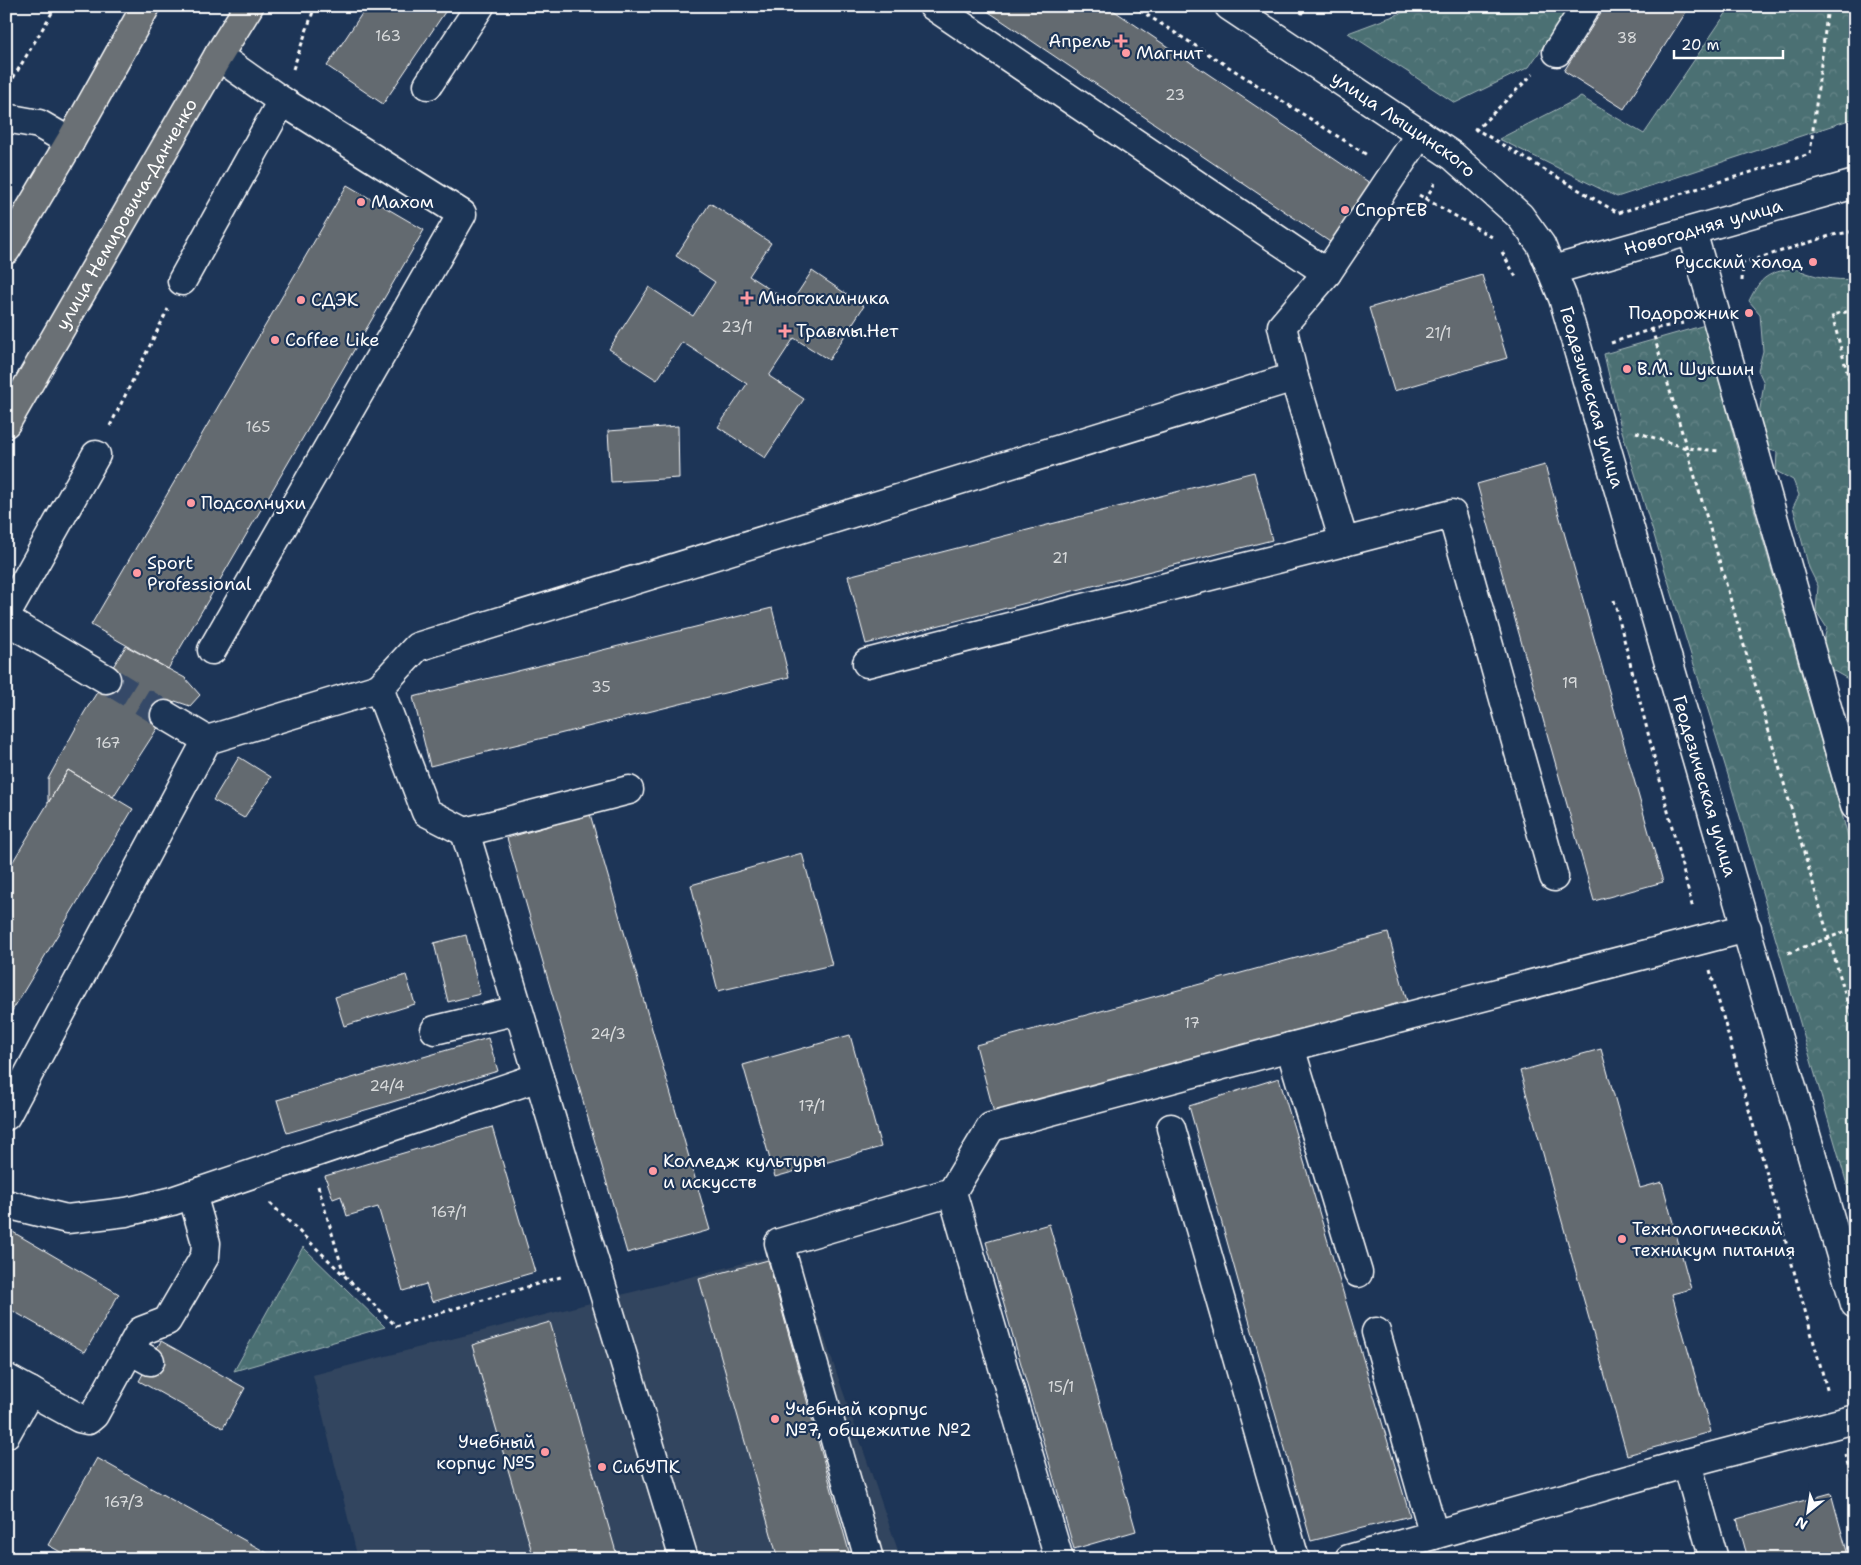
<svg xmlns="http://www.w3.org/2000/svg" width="1861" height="1565" font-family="'Shantell Sans',sans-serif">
<defs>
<pattern id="forest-crowns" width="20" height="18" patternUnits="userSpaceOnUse" patternTransform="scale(1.25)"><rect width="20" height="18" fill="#4b7073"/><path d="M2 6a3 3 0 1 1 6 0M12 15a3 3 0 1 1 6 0" fill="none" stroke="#668588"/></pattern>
</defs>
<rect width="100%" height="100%" fill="#1d3557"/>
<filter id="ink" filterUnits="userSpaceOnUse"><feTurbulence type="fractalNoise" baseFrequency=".02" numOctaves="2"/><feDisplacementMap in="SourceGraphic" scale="10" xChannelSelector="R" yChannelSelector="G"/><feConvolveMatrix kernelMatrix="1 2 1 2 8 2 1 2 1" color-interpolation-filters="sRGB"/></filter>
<g filter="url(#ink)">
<path fill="#32455e" d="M794,1250l107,309h-543l-45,-184z"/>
<path fill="url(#forest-crowns)" stroke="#a5b8b9" d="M1420,6h151l-42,61 -74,36 -107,-70z
M1731,6h124v112l-238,79 -118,-58 82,-42 63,37z
M1794,268c20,9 40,13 61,11v404l-23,-13 -9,-26 4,-16 -11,-17 2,-25 -9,-18 -16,-61 6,-12 -6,-15 -17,-9 1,-19 -11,-3 -9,-21 7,-45 -6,-13 5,-19 -3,-37 -11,-13c12,-25 19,-28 45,-33z
M1705,325l33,128 117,407v352l-127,-437 -107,-347 -17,-74z
M303,1247l82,80 -151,44z"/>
<path fill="#646b70" stroke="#fff" d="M367,6h82l-66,98 -56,-38z
M980,6h127l263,177 -40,59z
M1605,6h85l-66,103 -60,-38z
M347,185l77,45 -256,439 -77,-44z
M710,203l61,40 -22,33 42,27 21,-32 52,35 -35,54 -35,-22 -25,38 35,23 -39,59 -47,-31 29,-43 -65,-42 -25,38 -48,-31 40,-62 44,29 22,-34 -39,-26z
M1482,275l25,83 -113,33 -25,-83z
M678,426l1,52 -68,4 -3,-51z
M1545,465l118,417 -69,19 -117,-417z
M1254,472l18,68 -406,104 -18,-68z
M772,608l17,69 -359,89 -17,-69z
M126,646l59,32 15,17 -10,11 -15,-5 -62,96 -45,-27 -20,33v-24l36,-66z
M239,757l32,20 -27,41 -31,-18z
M68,770l65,39 -127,212v-148z
M590,814l120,416 -83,23 -120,-415z
M802,853l30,112 -114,26 -27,-106z
M1388,933l19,68 -413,112 -18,-68z
M466,935l14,59 -32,8 -14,-59z
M406,975l9,29 -71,22 -9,-29z
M850,1035l31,112 -106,30 -32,-112z
M488,1038l10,33 -211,62 -10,-33z
M1601,1049l39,139 22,-6 29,107 -19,5 39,138 -84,23 -107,-384z
M1279,1078l131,438 -99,25 -122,-435z
M492,1127l43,145 -103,30 -6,-18 -23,7 -25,-84 -31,9 -6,-20 -8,3 -8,-23z
M1049,1224l87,307 -62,18 -88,-307z
M6,1228l113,66 -34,58 -79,-45z
M768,1260l83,299h-73l-79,-280z
M550,1322l68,237h-84l-62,-214z
M161,1341l84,47 -22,40 -84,-47z
M97,1458l181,101h-205l-25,-14z
M1831,1493l18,66h-101l-11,-40z"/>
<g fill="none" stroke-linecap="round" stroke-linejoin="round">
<path stroke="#344968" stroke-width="28" stroke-dasharray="28 14" stroke-linecap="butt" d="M106,679l59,36"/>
<defs>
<g id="minor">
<path d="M933,6l394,267"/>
<path id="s1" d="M1229,6l224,150 67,60 21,29 22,53 292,1006"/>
<path d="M1557,52l29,-46"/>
<path d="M428,85l52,-79"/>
<path d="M6,118l33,6 31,18"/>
<path d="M1420,134l-93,139 -45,53 12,51 50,165 108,-28 102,363"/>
<path d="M1692,231l163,575"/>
<path id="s2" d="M1553,270l302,-86"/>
<path d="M182,281l100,-180"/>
<path d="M6,615l90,-160"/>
<path d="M6,620l100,59"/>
<path d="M212,650l250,-436 -180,-113 -64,-45"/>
<path d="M867,663l477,-121"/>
<path d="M165,715l42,25"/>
<path d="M629,790l-164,42 -39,-20 -47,-124 38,-41 877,-270"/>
<path d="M465,832l219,727"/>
<path d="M435,1030l83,-20"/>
<path d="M1290,1047l68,226"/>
<path d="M6,1116l201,-376 172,-52"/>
<path d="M1171,1128l124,431"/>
<path d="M6,1204l61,15 59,-7 46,-11 367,-124"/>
<path d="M1376,1332l58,203"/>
<path d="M130,1350l20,11"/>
<path d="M6,1378l73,40 9,2 6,-5 44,-80 3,-4 26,-10 38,-65 1,-13 -14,-49"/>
<path d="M6,1434l24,-43"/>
<path d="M869,1559l-90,-316 173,-51"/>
<path d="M1059,1559l-107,-367 39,-65 299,-80 457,-119"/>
<path d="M1349,1559l338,-96"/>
<path d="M1714,1559l-27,-96 168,-44"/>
</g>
<g id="major">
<path d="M6,250l64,-108 76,-136"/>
<path id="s3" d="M6,423l212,-367 31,-50"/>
</g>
</defs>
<use href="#minor" stroke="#fff" stroke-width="31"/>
<use href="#major" stroke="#fff" stroke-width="31"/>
<path stroke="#fff" stroke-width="3" stroke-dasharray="4 4" stroke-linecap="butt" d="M1133,6l234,149
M1301,14l5,-8
M293,69l22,-63
M9,85l47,-79
M1474,128l144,85 192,-59 18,-148
M1475,131l58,-57
M1419,195l73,42
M1425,200l10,-17
M1502,252l15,27
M1742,281l1,-18 90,-28 22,-4
M1855,310l-23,5 23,87
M1652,329l203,699
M1611,343l41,-14 32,-6
M110,426l58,-117
M1636,432l50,16 34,3
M1614,600l79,309
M1788,953l67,-25
M1710,970l118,423
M318,1186l26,88
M270,1203l126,123 168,-50
M1845,1454l10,36"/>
<use href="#minor" stroke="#1d3557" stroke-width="28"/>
<use href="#major" stroke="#6a7074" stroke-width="28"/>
</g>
</g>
<g fill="#ff9aa2" stroke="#1d3557" stroke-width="2">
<path d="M1118.5 33.5h5v5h5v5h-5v5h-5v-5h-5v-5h5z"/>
<circle cx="1126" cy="53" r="5"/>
<circle cx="361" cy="202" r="5"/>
<circle cx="1345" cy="210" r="5"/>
<circle cx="1813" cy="262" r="5"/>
<path d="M744.5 290.5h5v5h5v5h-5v5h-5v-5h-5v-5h5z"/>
<circle cx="301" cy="300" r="5"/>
<circle cx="1749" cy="313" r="5"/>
<path d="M782.5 323.5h5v5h5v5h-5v5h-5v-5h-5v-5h5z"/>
<circle cx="275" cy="340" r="5"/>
<circle cx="1627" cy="369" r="5"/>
<circle cx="191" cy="503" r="5"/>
<circle cx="137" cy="573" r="5"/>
<circle cx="653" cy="1171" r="5"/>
<circle cx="1622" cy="1239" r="5"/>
<circle cx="775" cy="1419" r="5"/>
<circle cx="545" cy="1452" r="5"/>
<circle cx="602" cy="1467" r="5"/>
</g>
<g text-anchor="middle" stroke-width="4.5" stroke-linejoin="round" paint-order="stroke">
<g font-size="15" fill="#d8dadb">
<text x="388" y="41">163</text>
<text x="1627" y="43">38</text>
<text x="1175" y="100">23</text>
<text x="737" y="332">23/1</text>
<text x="1438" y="338">21/1</text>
<text x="258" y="432">165</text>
<text x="1060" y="563">21</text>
<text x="1570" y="688">19</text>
<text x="601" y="692">35</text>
<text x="108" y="748">167</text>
<text x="1192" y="1028">17</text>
<text x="608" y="1039">24/3</text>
<text x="387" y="1091">24/4</text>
<text x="812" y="1111">17/1</text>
<text x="449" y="1217">167/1</text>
<text x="1061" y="1392">15/1</text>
<text x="124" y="1507">167/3</text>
</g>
<g font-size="18" fill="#fff" stroke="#1d3557" text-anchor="start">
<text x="1111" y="47" text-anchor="end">Апрель</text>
<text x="1136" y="59">Магнит</text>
<text x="371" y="208">Махом</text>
<text x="1355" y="216">СпортЕВ</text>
<text x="1803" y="268" text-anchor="end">Русский холод</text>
<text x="758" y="304">Многоклиника</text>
<text x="311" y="306">СДЭК</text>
<text x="1739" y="319" text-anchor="end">Подорожник</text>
<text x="796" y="337">Травмы.Нет</text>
<text x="285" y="346">Coffee Like</text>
<text x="1637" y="375">В.М. Шукшин</text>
<text x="201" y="509">Подсолнухи</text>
<text x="147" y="569">Sport<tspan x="147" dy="21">Professional</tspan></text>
<text x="663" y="1167">Колледж культуры<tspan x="663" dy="21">и искусств</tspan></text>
<text x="1632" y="1235">Технологический<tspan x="1632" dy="21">техникум питания</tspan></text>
<text x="785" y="1415">Учебный корпус<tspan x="785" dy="21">№7, общежитие №2</tspan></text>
<text x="535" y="1448" text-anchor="end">Учебный<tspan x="535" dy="21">корпус №5</tspan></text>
<text x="612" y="1473">СибУПК</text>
</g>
<g font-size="18" fill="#fff" stroke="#1d3557">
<text dy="6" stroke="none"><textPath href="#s1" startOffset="211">улица Лыщинского</textPath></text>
<text dy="6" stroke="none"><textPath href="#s3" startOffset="241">улица Немировича-Данченко</textPath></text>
<text dy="6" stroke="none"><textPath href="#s2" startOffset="156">Новогодняя улица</textPath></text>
<text dy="6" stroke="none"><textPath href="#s1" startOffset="556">Геодезическая улица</textPath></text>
<text dy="6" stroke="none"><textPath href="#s1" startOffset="961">Геодезическая улица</textPath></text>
</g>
</g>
<rect width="1861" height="1565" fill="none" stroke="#1d3557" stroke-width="25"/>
<rect x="12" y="12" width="1836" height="1540" fill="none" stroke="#fff" stroke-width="2" filter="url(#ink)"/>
<g transform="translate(1808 1512) rotate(210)" stroke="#1d3557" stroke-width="4" paint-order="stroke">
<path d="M0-4L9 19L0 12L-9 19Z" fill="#ffffff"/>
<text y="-8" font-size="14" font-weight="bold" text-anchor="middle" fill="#ffffff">N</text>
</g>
<path d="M1674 50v8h109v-8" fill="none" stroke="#ffffff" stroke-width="2.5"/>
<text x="1681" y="50" font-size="15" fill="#ffffff" stroke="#1d3557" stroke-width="4" paint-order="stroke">20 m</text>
</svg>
